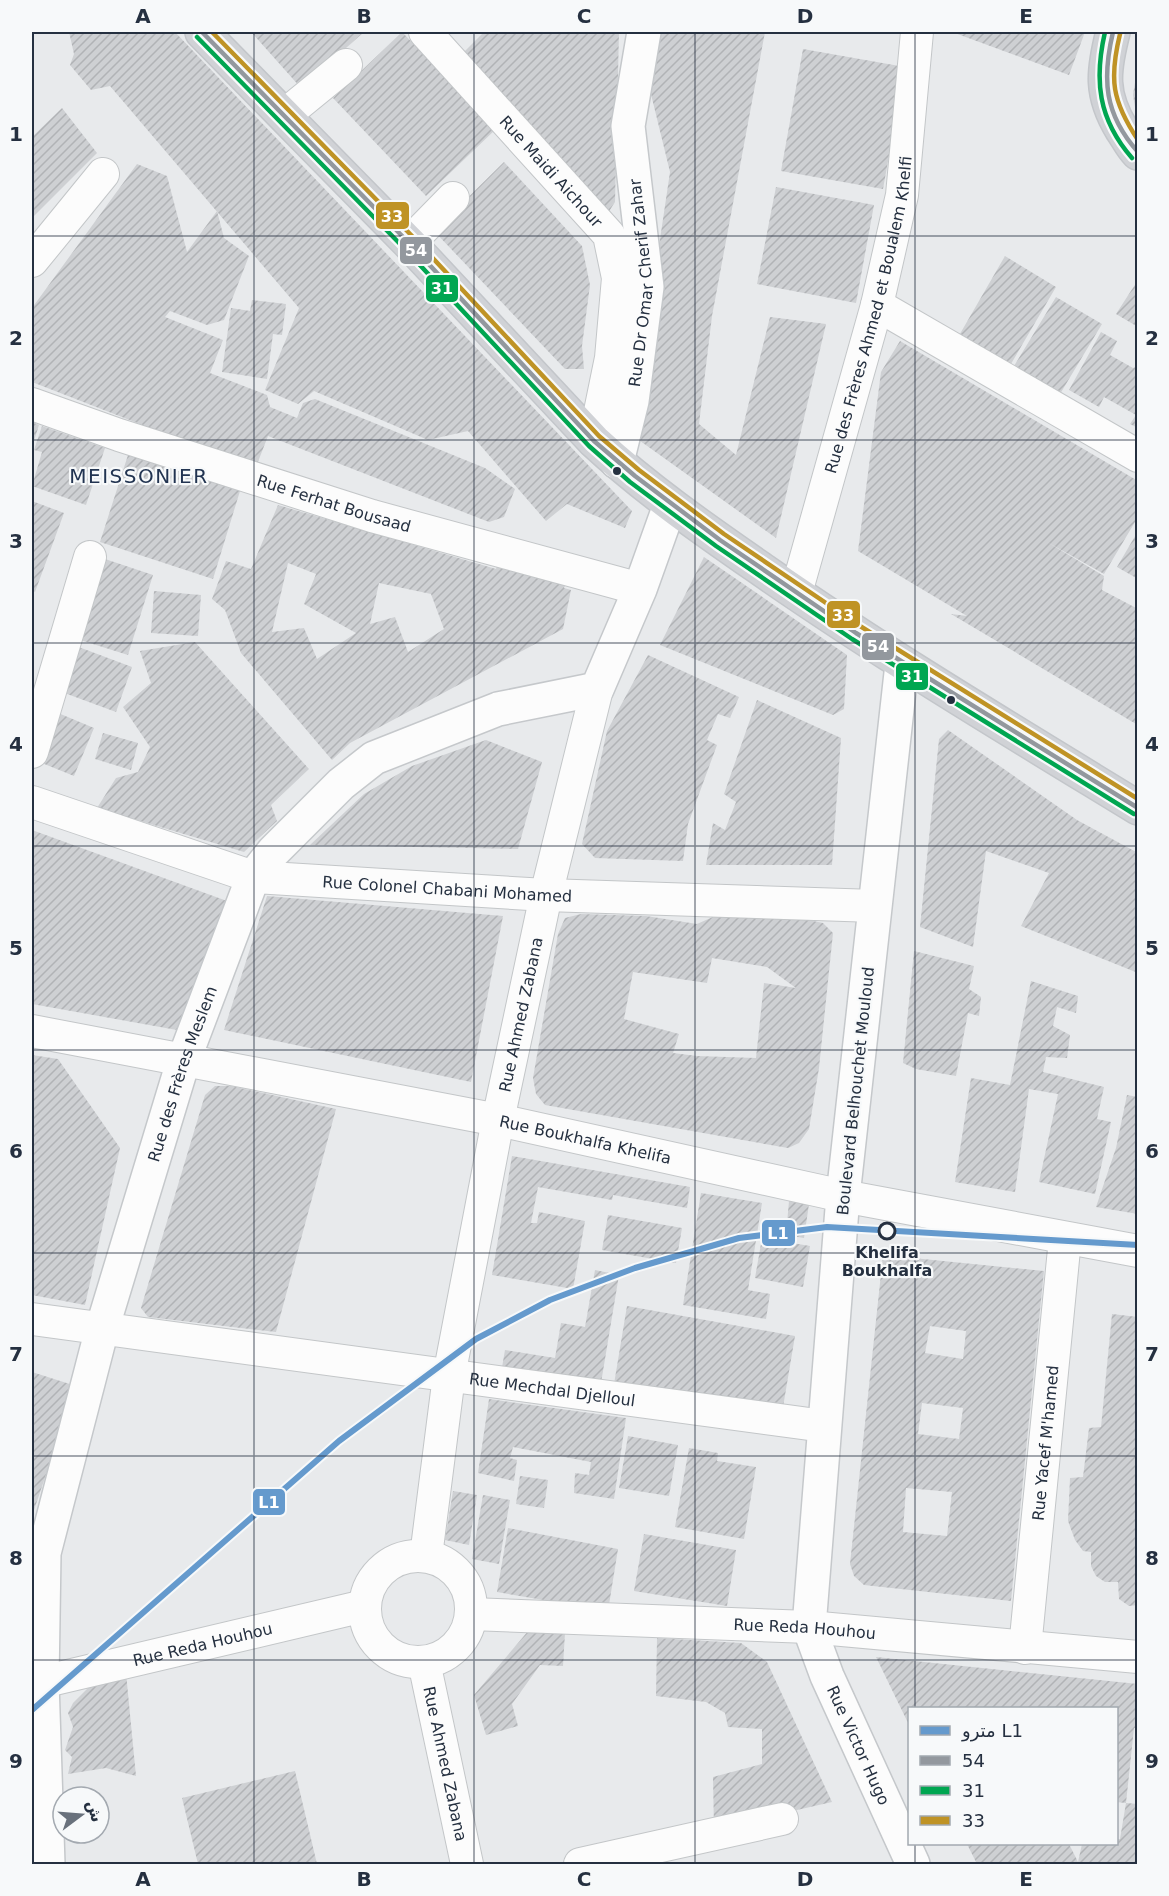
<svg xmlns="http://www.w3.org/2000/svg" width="1169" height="1896" font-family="'DejaVu Sans','Noto Naskh Arabic',sans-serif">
<defs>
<pattern id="building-hatch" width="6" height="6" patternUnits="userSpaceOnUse" patternTransform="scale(1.5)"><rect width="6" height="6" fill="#ced0d3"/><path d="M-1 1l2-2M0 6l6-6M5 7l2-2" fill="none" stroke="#b1b3b6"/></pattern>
</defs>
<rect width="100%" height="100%" fill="#e8eaec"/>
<path fill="url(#building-hatch)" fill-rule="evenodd" d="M69,32h106l457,479 -7,17 -58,-24 -21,17 -78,-90 -40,9 -114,-49 -16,13 -33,-14 34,-82 -189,-222 -19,4 -21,-25 4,-11z
M251,32h113l-63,56z
M402,32l94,97 -70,67 -93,-98z
M484,32h135l-4,170 -9,14 -149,-157z
M658,32h107l-53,284 -13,108 37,31 34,-138 56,7 -50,214 -140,-100 -4,-10 38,-256 -21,-86z
M952,32h133l-16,43z
M803,49l102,18 -22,122 -102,-18z
M1138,64v55h-1l-4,-24z
M62,108l35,45 -65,65v-81z
M504,162l78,84 8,39 -8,61 2,23h-19l-131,-138z
M137,164l30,12 20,76 30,-41 7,27 25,18 -25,64 -17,5 -37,-14 -5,6 58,23 -13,33 57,22 3,12 27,11 6,-15 12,-4 170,69 30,21 -11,28 -15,5 -221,-86 -14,36 -50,-23 -172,-67v-74z
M776,187l98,18 -18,98 -99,-19z
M1005,256l51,31 -48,82 -51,-30z
M1138,280v47l-22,-13z
M1056,297l46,27 -42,70 -46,-28z
M252,300l34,4 -4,31 -9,-1 -6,45 -45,-7 9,-64 19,3z
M1101,332l16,9 -7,14 23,13 5,-2v62l-8,-4 6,-9 -32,-18 -5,10 -30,-17z
M900,341l238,140v36l-34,57 -57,-32 57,34 -2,14 36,19 -2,115 -185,-110 16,2 -109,-65 23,-179z
M32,422l7,3 -7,22z
M42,426l63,22 -19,57 -54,-19 10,-34 -8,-2z
M128,455l112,36 -27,88 -113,-37z
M32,501l32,12 -29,79 -3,-2z
M278,505l218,64 3,-11 68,20 -3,10 7,2 -8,39 -213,114 -18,17 -91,-107 -16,-43 -13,-11 14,-38 25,8zM288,563l28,11 -12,30 52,29 -39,26 -13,-31 -32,4zM379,583l52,11 13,35 -36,23 -13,-35 -25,7z
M1138,531v48l-21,-12z
M704,557l143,98 -3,54 -11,6 -173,-70z
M102,558l51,17 -25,80 -51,-16z
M154,591l47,4 -3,41 -47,-3z
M195,642l114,127 -38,36 6,16 -33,31 -147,-44 19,-30 22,-6 12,-25 -27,-40 28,-24 -11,-32z
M76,646l56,21 -16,45 -57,-21z
M648,655l91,42 -9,21 -12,-4 -11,26 10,5 -29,79 -5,37 -88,-3 -13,-14 25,-113z
M757,700l84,38 -9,127h-126l7,-42 12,7 11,-28 -12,-8z
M51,710l43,18 -20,48 -42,-17z
M948,730l129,90 61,33v120l-117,-47 28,-53 -63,-22 -13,96 -53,-20 19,-188z
M103,733l35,10 -7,27 -36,-11z
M486,740l56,22 -24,87 -208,-4 54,-51 48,-28z
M32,830l195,71 -39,131 -156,-28z
M267,896l236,20 -32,166 -247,-52z
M581,914l65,2 51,8 18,-8 84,2 24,5 10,10 -14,135 -10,61 -10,14 -11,5 -243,-43 -9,-11 -3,-16 25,-144 7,-16zM712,958l55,9 29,21 -32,-5 -8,75 -59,-2 -24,-3 6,-19 -55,-15 9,-47 74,11z
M914,951l60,15 -5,23 12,8 -2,19 -11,-3 -12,63 -40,-7 -13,-6z
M1031,981l47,15 -2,17 -19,-6 -4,19 17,9 -3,23 -21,-1 -3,15 61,15 -7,32 14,3 -16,72 -56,-12 19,-88 -29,-5 -14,103 -60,-10 16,-104 39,7z
M32,1055l26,4 62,89 -35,157 -53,-10z
M215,1086h16l105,23 -60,223 -128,-15 -7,-9 64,-213z
M1127,1095l11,2v117l-42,-7 20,-59z
M512,1156l178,31 -3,21 -74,-13 -1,5 -74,-13 -7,36h6l2,-11 46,9 -12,68 -81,-14z
M701,1193l61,10 -14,87 22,4 -4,25 -83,-14z
M789,1201l20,3 -5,34 -18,-3z
M608,1215l74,13 -6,35 -74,-13z
M762,1238l48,8 -7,41 -48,-9z
M883,1255l161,16 -33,330 -147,-16 -10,-9 -4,-12zM930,1326l36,5 -3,28 -38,-6zM922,1403l41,5 -4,31 -41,-5zM906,1488l46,4 -5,44 -44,-4z
M595,1270l24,5 -18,108 -101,-4 5,-29 50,8 6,-35 24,4z
M627,1306l168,30 -13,77 -168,-29z
M1112,1314l26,3v288l-9,1 -10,-7 -1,-17h-13l-9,-6 -5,-10v-14l-8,-1 -8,-11 -7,-19 2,-43 13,-1 6,-49 12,-1z
M32,1372l44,14 -44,130z
M489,1399l137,19 -12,81 -40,-6 1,-20 14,2 2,-13 -78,-15 -3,11 7,2 -3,21 -36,-8z
M628,1436l50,9 -9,51 -50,-8z
M689,1448l29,5 -1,8 39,6 -12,72 -69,-12z
M520,1476l28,4 -4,28 -28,-4z
M453,1491l24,4 -8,50 -24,-5z
M483,1495l27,5 -11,64 -27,-5z
M508,1528l110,21 -10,62 -111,-19z
M644,1534l92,16 -9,56 -93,-15z
M529,1630l36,3 -2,33 -23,-1 -28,39 6,22 -32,9 -12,-40z
M657,1638l84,5 26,19 65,140 -118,27 -1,-52 49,-13v-35l-34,-2 -3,-14 -19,-11 -50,-6z
M876,1657l262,27v45l-4,-1 -8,75 12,1v60h-161l-10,-20h102l9,18 4,-18h34v-5h4l6,-36 -10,-1v-94h-206v19z
M126,1673l10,103 -30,-8 -38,6 4,-17 -7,-7 8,-23 -5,-14 5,-10 21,-21z
M295,1771l22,93h-119l-16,-66z"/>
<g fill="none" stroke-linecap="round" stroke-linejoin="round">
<defs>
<g id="street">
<path id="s1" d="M425,32l184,203 9,43 -7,80 -17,83"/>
<path d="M286,114l60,-49"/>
<path d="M409,243l44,-45"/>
<path d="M32,261l71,-87"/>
<path d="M877,305l261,151"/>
<path id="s2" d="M32,404l87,31 253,81 268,73"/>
<path id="s3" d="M796,593l81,-288 25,-110 15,-163"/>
<path d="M32,752l58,-195"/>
<path id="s4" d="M32,802l221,75 293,18 329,11"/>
<path id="s5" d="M32,1031l466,89 345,76 295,55"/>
<path id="s6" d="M32,1319l792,107"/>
<circle cx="418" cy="1609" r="53"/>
<path id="s7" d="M426,1556l23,-180 49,-256 48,-225 51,-206"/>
<path id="s8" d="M471,1614l338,13 329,30"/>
<path id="s9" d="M1025,1648l40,-409"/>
<path id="s10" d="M424,1662l43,202"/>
<path id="s11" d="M42,1682l322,-76"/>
<path d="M580,1864l202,-45"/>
</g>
<g id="secondary">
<path id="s12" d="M617,462l15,-61 15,-114 -19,-161 16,-94"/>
<path id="s13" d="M902,664l-59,532 -34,431 18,49 86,188"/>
<path id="s14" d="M48,1864l-6,-182 2,-129 58,-224 81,-267 70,-185 20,-25 68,-68 33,-26 124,-49 99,-20 43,-100 30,-84"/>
</g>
<path id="primary" d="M202,32l207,211 185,198c53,49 111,89 170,130 121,84 248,160 374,237
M1113,32c-10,39 -13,62 9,98 5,7 9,16 16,23"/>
</defs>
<use href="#street" stroke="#c3c6c8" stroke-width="34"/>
<use href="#secondary" stroke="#c5c8cb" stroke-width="36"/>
<use href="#primary" stroke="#c3c6ca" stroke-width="36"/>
<use href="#street" stroke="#fcfcfc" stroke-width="32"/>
<use href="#secondary" stroke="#fcfcfc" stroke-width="33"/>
<use href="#primary" stroke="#d0d2d6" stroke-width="33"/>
<defs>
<path id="bus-1" d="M202,32l207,211 185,198 41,35 85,64 136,93 282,175
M1113,32c-11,47 -9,82 25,120"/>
<path id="bus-2" d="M1105,32c-11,48 -7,87 27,126
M197,37l207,211 185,198 41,36 86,64 136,93 282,175"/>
<path id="bus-3" d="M212,32l202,206 185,198 40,34 85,64 136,92 278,173
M1120,34c-11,45 -8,67 18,106"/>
</defs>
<use href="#bus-1" stroke="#f7f9fa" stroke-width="9"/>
<use href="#bus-2" stroke="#f7f9fa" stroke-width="9"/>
<use href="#bus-3" stroke="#f7f9fa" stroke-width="9"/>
<use href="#bus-1" stroke="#93989e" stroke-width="4.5"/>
<use href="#bus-2" stroke="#00a651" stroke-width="4.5"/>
<use href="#bus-3" stroke="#bf9325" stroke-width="4.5"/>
<defs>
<path id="metro-1" d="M32,1710l307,-269 137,-102 74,-39 85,-32 104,-30 88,-11 311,18"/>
</defs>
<use href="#metro-1" stroke="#f7f9fa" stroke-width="10"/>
<use href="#metro-1" stroke="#659acd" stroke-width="6"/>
</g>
<path fill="none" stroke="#253040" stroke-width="1.5" stroke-opacity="0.55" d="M254,32v1832M474,32v1832M695,32v1832M915,32v1676M32,236h1106M32,440h1106M32,643h1106M32,846h1106M32,1050h1106M32,1253h1106M32,1456h1106M32,1660h1106M915,1844v20"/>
<g fill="#253040" stroke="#f7f9fa" stroke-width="2">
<circle cx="617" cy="471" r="5"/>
<circle cx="951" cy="700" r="5"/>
</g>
<circle fill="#f7f9fa" stroke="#253040" stroke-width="3" cx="887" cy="1231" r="8"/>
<g text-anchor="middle" stroke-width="4.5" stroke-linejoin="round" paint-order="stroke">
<g font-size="16" fill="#253040" stroke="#f7f9fa">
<text dy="6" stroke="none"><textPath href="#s1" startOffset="188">Rue Maidi Aichour</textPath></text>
<text dy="6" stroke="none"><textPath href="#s12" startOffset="182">Rue Dr Omar Cherif Zahar</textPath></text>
<text dy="6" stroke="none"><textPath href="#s3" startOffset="288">Rue des Frères Ahmed et Boualem Khelfi</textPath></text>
<text dy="6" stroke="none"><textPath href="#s2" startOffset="318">Rue Ferhat Bousaad</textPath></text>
<text dy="6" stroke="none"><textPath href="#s4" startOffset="428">Rue Colonel Chabani Mohamed</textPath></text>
<text dy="6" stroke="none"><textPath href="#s7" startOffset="550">Rue Ahmed Zabana</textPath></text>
<text dy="6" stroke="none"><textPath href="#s14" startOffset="810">Rue des Frères Meslem</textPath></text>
<text transform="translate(855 1091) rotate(-84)" y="6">Boulevard Belhouchet Mouloud</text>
<text dy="6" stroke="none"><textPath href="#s5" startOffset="564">Rue Boukhalfa Khelifa</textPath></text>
<text dy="6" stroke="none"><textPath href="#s6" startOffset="525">Rue Mechdal Djelloul</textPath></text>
<text dy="6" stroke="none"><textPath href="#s9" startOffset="206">Rue Yacef M'hamed</textPath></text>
<text dy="6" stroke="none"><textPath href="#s8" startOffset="334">Rue Reda Houhou</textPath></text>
<text dy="6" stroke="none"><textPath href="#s11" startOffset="165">Rue Reda Houhou</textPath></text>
<text dy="6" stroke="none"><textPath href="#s13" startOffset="1096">Rue Victor Hugo</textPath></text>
<text dy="6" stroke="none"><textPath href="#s10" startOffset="104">Rue Ahmed Zabana</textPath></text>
</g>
<g font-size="16" font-weight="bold" fill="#253040" stroke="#f7f9fa">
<text x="887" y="1258">Khelifa<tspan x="887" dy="18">Boukhalfa</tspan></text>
</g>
<g font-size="20" letter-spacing="1.5" fill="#223451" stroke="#f7f9fa">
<text x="139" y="483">MEISSONIER</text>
</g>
</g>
<g stroke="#f7f9fa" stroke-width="2">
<rect x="375" y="201" width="35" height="29" rx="6" fill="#bf9325"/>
<rect x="399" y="236" width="34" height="29" rx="6" fill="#93989e"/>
<rect x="425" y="274" width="34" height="29" rx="6" fill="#00a651"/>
<rect x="826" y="600" width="35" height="29" rx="6" fill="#bf9325"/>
<rect x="861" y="632" width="34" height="29" rx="6" fill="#93989e"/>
<rect x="895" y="662" width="34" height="29" rx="6" fill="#00a651"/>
<rect x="761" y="1219" width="35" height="28" rx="6" fill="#659acd"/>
<rect x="252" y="1488" width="34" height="28" rx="6" fill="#659acd"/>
</g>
<g font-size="16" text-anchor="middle" font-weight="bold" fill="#fff">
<text x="392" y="222">33</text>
<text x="416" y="256">54</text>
<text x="442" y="294">31</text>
<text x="843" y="621">33</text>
<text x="878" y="652">54</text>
<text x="912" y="682">31</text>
<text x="778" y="1239">L1</text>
<text x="269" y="1508">L1</text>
</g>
<rect width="1169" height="1896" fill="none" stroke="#f7f9fa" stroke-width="66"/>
<rect x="908" y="1707" width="210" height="138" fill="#f7f9fa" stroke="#a3a9b0" stroke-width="1.5"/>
<rect x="920" y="1726" width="30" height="9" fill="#659acd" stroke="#a3a9b0" stroke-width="1.5"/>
<text x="962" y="1737" font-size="18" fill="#253040">مترو L1</text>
<rect x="920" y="1756" width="30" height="9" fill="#93989e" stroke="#a3a9b0" stroke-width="1.5"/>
<text x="962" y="1767" font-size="18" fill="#253040">54</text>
<rect x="920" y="1786" width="30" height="9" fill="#00a651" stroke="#a3a9b0" stroke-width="1.5"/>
<text x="962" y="1797" font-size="18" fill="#253040">31</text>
<rect x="920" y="1816" width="30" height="9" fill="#bf9325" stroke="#a3a9b0" stroke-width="1.5"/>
<text x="962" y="1827" font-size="18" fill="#253040">33</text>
<g transform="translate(81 1815) rotate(74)"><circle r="28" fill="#f7f9fa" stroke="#a3a9b0" stroke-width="1.5"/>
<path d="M0-4.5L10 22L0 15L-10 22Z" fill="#69717c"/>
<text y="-9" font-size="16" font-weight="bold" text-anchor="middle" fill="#253040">ش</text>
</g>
<rect x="33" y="33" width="1103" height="1830" fill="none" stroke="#253040" stroke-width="2"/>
<g font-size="20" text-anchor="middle" font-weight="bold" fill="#253040">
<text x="143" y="23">A</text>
<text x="364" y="23">B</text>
<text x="584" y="23">C</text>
<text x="805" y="23">D</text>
<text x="1026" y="23">E</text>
<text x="16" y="141">1</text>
<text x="1152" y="141">1</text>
<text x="16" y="345">2</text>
<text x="1152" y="345">2</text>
<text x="16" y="548">3</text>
<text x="1152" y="548">3</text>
<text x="16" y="751">4</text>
<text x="1152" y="751">4</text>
<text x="16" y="955">5</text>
<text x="1152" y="955">5</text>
<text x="16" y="1158">6</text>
<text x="1152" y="1158">6</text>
<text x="16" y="1361">7</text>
<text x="1152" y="1361">7</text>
<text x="16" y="1565">8</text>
<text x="1152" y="1565">8</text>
<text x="16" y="1768">9</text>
<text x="1152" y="1768">9</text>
<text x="143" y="1886">A</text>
<text x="364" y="1886">B</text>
<text x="584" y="1886">C</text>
<text x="805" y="1886">D</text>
<text x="1026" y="1886">E</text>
</g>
</svg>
